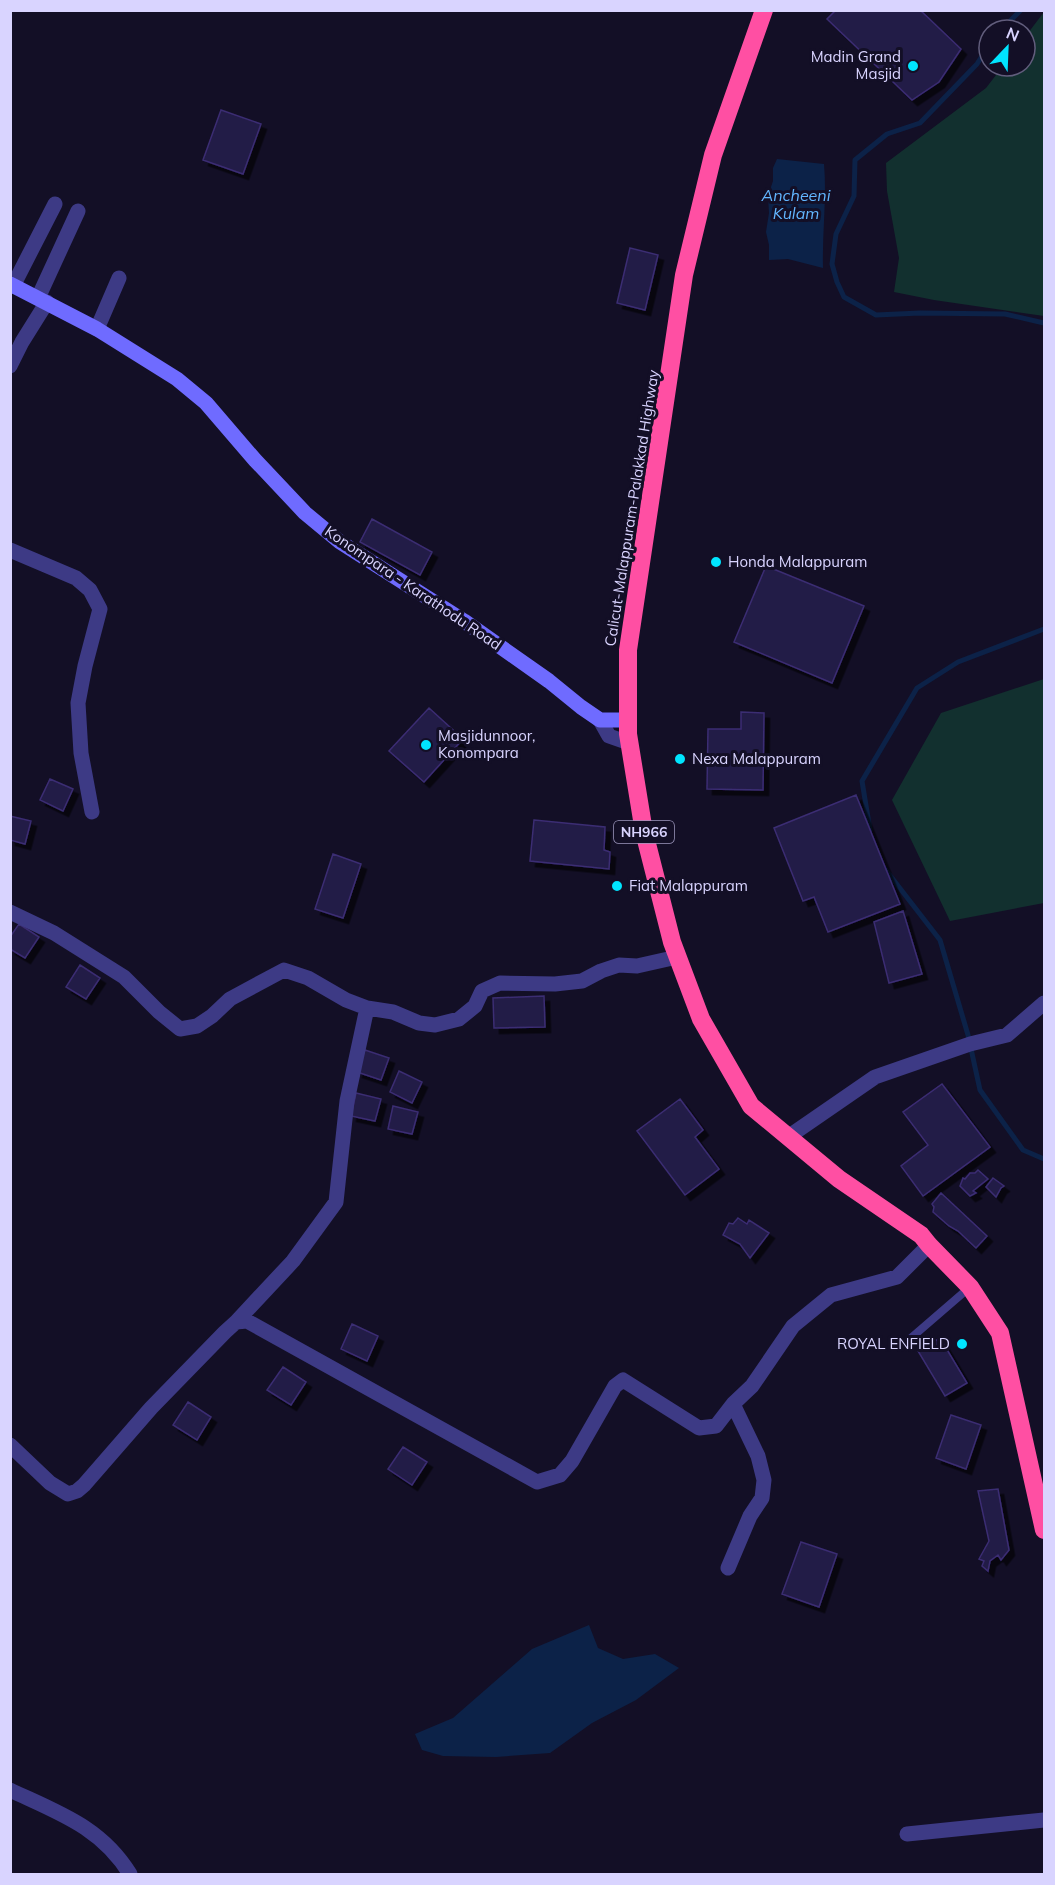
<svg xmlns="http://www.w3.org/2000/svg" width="1055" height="1885" font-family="Mulish,sans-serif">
<defs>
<filter id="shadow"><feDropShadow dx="5.5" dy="5.5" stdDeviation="0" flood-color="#0009"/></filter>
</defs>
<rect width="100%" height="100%" fill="#130f26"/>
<path fill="#12302f" d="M1044,12v304l-110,-16 -40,-8 5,-34 -12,-67 -1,-28 100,-75 17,-22h22v-29z
M1044,679v224l-94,18 -58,-121 49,-87z"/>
<path fill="#0c2248" d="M777,159l47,5c3,34 -2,69 -1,104l-35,-9 -19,1v-15l-3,-13 3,-19 -1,-17 5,-15v-13z
M589,1625l9,23 25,11 32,-5 24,14 -43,32 -44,23 -42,30 -54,4 -53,-1 -21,-6 -7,-16 38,-16 79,-69z"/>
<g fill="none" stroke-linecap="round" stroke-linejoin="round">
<path stroke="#0c2248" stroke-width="5" d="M1001,30l20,-20
M989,45l-12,19 -57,59 -33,11 -32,26 -1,36 -18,38 -4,30 5,18 7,15 32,18 44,-2 85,1 39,9
M870,830l-8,-49 55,-93 41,-26 86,-33
M885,869l55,71 28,95 12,55 43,60 21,9"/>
</g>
<path fill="#241b47" stroke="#3b2d73" stroke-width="1.5" filter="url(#shadow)" d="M836,10h84l41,39 -22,33 -27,18 -85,-81z
M221,110l40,14 -18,50 -40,-14z
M630,248l28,7 -13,55 -28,-7z
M372,519l60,33 -12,23 -60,-33z
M766,566l98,40 -32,77 -98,-41z
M429,708l34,31 -39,43 -35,-31z
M741,712l23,1 -1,77 -56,-1 1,-60h33z
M50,779l23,10 -10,22 -23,-11z
M856,795l44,109 -72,28 -14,-35 -11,4 -29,-73z
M10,816l21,5 -6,23 -15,-4z
M534,820l71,7 -1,23 6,2 -1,17 -79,-8z
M333,854l28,10 -18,54 -28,-9z
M903,911l19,63 -33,9 -15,-61z
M19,924l20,13 -14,21 -15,-9v-12z
M80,965l20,13 -14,21 -20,-12z
M544,996l1,31 -51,1 -1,-30z
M365,1050l24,8 -8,22 -24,-8z
M399,1071l23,11 -10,21 -22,-11z
M942,1084l48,63 -67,49 -22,-30 27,-21 -25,-33z
M356,1093l25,6 -6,22 -24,-5z
M680,1099l23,31 -8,7 24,32 -34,26 -48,-64z
M393,1106l25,6 -6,22 -24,-5z
M978,1170l10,9 -15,12 3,2 -6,3 -10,-10 3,-8 2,1 5,-6h5z
M993,1178l11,8 -3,2 -5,9 -10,-10z
M941,1193l46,43 -11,12 -18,-17 -9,-5 -16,-14 1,-5 -2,-3z
M738,1218l9,6 2,-4 20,13 -19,25 -10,-14 -17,-9 6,-12 4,1z
M352,1324l26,12 -11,25 -26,-12z
M940,1338l27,45 -22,13 -27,-45z
M283,1367l23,15 -15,23 -24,-15z
M188,1402l23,15 -14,23 -24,-15z
M951,1415l30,10 -15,44 -30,-11z
M403,1447l24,15 -15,23 -24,-16z
M998,1489l11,61 -8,10 -3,-5 -8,6 -2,10 -6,-5 2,-5 -5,-2 10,-18 -11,-50z
M801,1542l36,12 -18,53 -37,-13z"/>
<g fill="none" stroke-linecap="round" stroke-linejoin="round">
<path stroke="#3d3a85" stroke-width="8" d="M904,1344l66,-57"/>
<path stroke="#3d3a85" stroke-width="15" d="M13,286l42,-82
M38,298l40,-87
M97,329l22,-51
M10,366l12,-24 25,-40
M10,550l66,28 14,12 10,19 -15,57 -7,37 3,50 11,59
M600,720l9,16 20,7
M10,912l44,21 70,44 35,35 21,17 17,-3 15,-10 18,-17 54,-29 24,8 38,22 21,8 26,4 26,11 16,2 24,-6 16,-13 7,-15 18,-8 55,1 27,-3 19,-10 18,-6 18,1 40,-9
M788,1137l87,-60 95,-33 37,-9 37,-32
M236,1322l57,-61 43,-59 11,-101 20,-93
M10,1445l40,38 18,11 9,-3 7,-6 67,-77 74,-76 11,-10 11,-1 290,161 23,-7 12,-14 43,-75 8,-6 76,48 17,-2 17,-22 19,-18 41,-60 38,-31 66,-18 32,-32
M728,1568l22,-52 12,-18 2,-18 -6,-24 -25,-52
M10,1790c49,23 91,37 120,84
M907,1834l137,-14"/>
<path stroke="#6f6bff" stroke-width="15" d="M10,284l87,45 80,50 29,24 49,57 50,53 35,29 124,79 85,60 32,26 19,13h28"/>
<path stroke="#ff4fa3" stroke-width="18" d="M764,10l-51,145 -29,120 -56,375v84l16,98 28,110 29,77 50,87 88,73 82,56 8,10 41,42 30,46 44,197"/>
</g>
<g fill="#00e5ff" stroke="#130f26" stroke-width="2">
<circle cx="913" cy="66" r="6"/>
<circle cx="716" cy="562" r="6"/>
<circle cx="426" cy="745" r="6"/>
<circle cx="680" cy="759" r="6"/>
<circle cx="617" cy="886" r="6"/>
<circle cx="962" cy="1344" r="6"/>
</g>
<g text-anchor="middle" stroke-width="6" stroke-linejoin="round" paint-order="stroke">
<rect fill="#130f26" stroke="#9e99be" stroke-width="1.5" x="614" y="821" width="60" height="22" rx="4.5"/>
<g font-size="14" font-weight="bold" fill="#d9d4ff">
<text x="644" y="837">NH966</text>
</g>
<g font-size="15" fill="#d9d4ff" stroke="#130f26" text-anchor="start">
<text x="901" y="62" text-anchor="end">Madin Grand<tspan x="901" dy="17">Masjid</tspan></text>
<text x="728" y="567">Honda Malappuram</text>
<text x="438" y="741">Masjidunnoor,<tspan x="438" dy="17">Konompara</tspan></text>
<text x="692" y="764">Nexa Malappuram</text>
<text x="629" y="891">Fiat Malappuram</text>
<text x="950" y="1349" text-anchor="end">ROYAL ENFIELD</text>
</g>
<g font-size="15" fill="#d9d4ff" stroke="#130f26">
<text transform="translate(632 508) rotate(-81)" y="5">Calicut-Malappuram-Palakkad Highway</text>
<text transform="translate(413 588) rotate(34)" y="5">Konompara - Karathodu Road</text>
</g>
<g font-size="16" font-style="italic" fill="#62b6ff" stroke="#130f26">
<text x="796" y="201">Ancheeni<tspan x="796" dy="18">Kulam</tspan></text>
</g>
</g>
<rect width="1055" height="1885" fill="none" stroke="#d9d4ff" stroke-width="24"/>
<g transform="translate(1007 48) rotate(23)"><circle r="28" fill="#130f26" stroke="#625e7d" stroke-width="1.5"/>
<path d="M0-4.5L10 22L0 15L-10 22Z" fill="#00e5ff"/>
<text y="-9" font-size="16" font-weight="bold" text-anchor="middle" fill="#d9d4ff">N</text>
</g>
</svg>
